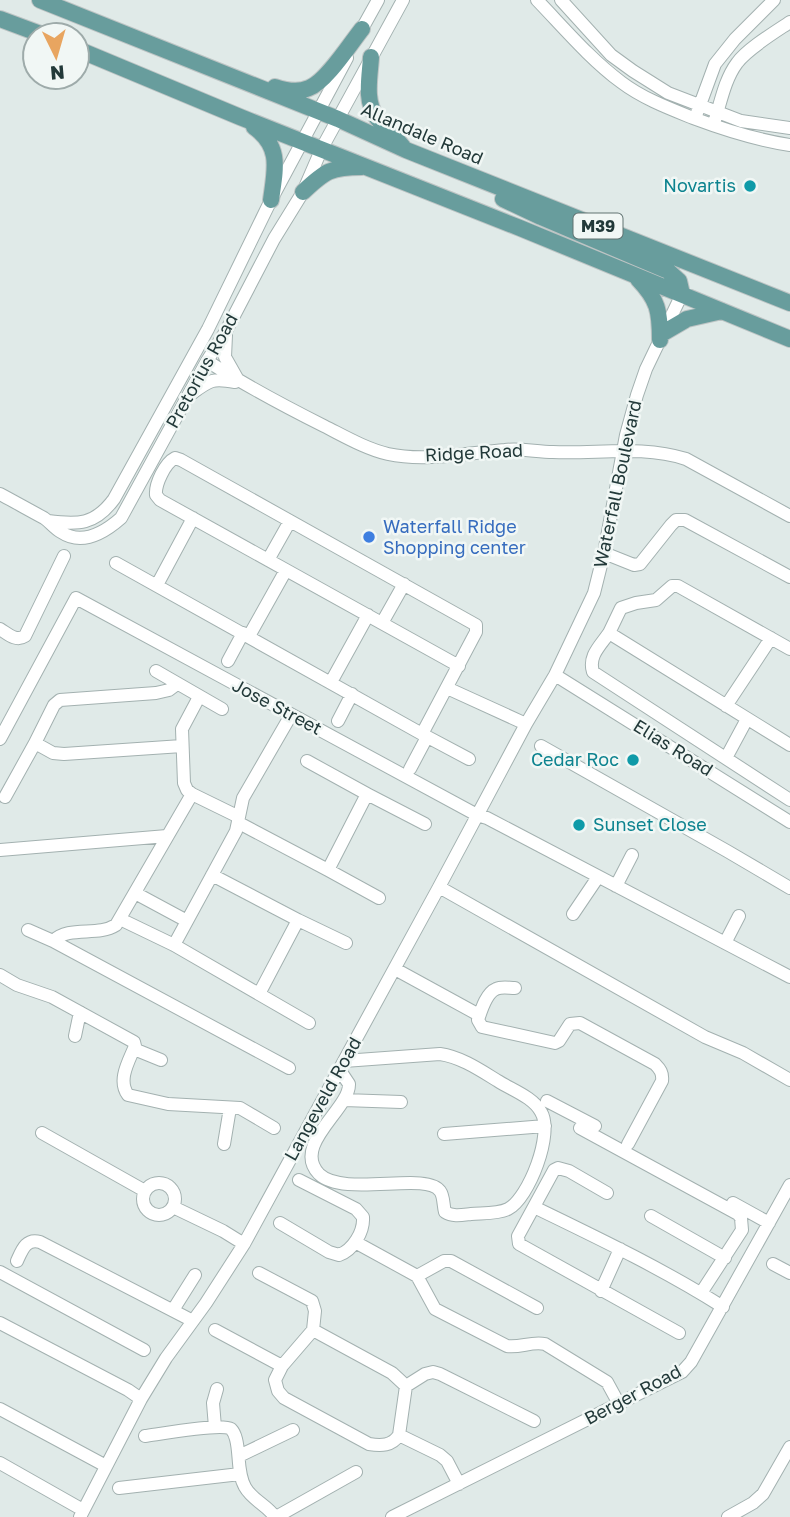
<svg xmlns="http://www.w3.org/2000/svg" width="790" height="1517" font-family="'Golos Text',sans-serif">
<rect width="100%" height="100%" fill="#e0eae8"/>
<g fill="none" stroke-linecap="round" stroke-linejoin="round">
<defs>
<path id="minor" d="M537,0c27,28 53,59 84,82 21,16 47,26 72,36 32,12 63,22 97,27
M561,0l50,55 22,16 35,22 73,28 49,7
M358,36l20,-36
M697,113l18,-49 20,-25 39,-39
M715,120c6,-19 10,-41 22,-57 10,-14 38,-31 53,-41
M226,335l-1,22 13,23
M207,361c38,24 77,45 117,65 20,10 42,23 64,28 37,8 79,-1 117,-4 16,-2 32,2 48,2 44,2 90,-7 133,7l104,57
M191,394c19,-14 21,-16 44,-12
M0,494c15,8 29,16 44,24 6,4 10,10 17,14 21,14 43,1 60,-14l86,-157 19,-30 48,-92 29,-47 19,-44 81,-148
M48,521c30,4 47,4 66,-22l94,-170 63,-129 76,-142
M604,553l30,12 6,-1 31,-39 5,-5h9l105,57
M268,560l22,-39
M116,563l306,171 47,25
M157,585l36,-67
M382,623l22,-39
M0,629c8,5 16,13 25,7l39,-80
M609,633c-9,13 -21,23 -16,39l197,128
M249,636l37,-66
M790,649l-112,-63h-6l-16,14 -20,3 -15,5 -12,25 181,112
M228,661l15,-28
M156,671l66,38
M555,675l235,147
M331,682l37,-67
M447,688l79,36
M199,697l-17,32 2,54 3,7 5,4 47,23
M726,706l45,-68
M338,721l14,-27
M422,734l54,-102v-7l-295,-165 -6,-2c-10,5 -20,26 -19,37l4,5 299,166
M0,739l76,-141 401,217 10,3 303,159
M35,743l18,10 11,1 118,-8
M541,746l186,105 63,37
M726,758l21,-39
M307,761l60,33
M410,769l17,-32
M5,797l30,-54 19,-38 6,-5 96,-7 13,-3 8,-6
M239,823l89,47 51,28
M0,850l167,-14
M328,870l39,-76 58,30
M212,875l86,45 48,23
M616,886l16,-31
M439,887l266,150 38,16 47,27
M135,893l52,28
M573,914l25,-37
M120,919l54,26 135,78
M28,930l25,11 236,127
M53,941c17,-16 44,-4 63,-16l76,-131
M725,943l14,-27
M174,945l62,-114 7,-33 48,-83
M395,969l84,46
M0,975l17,10 35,12 82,45 1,4c-6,15 -18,34 -7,49l40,9 72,4 34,20
M515,988c-6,0 -13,-2 -19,1 -10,4 -15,22 -18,31l4,7 73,16 4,-2 11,-17 10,-1 75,41c5,5 8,9 7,17l-34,63
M259,994l39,-74
M75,1036l5,-24
M134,1049l27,11
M339,1069l10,15c1,25 -58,61 -30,90 25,24 107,-3 121,17 4,5 3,14 5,21 8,5 17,3 26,2 11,-1 27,0 37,-5 21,-11 46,-76 33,-97 -8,-15 -29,-22 -43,-31 -18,-11 -37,-24 -58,-27l-96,7
M344,1100l57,2
M547,1101l48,25
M580,1128l158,86 3,4 1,12 -41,63
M42,1133l103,58
M444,1134l101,-8
M224,1144l6,-36
M143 1199a16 16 0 1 1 32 0a16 16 0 1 1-32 0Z
M607,1193l-38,-22 -11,-3 -4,2 -36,66 1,8 160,89
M733,1203l36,20
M173,1207l50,24 21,13
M534,1207c64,31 129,62 189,100
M651,1216l74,42
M280,1223l49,29 10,3c14,-5 25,-23 24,-38l-7,-8 -57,-29
M355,1242l62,34 18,33 72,37c13,2 25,-5 38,-2l62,38 12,22
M17,1261c5,-11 9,-23 23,-19l153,79
M773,1264l17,9
M0,1272l144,78
M259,1273l53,28 3,10 -2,19
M417,1276l27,-15h7l86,47
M601,1291l19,-42
M173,1310l22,-35
M0,1323l128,67 13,9
M215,1330l67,36
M406,1386l-14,-13 -79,-43 -31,36 -7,14 3,11 6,7 85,46c12,2 23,2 30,-9l7,-49 19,-12 8,-2 7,2 94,47
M0,1409l106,57
M215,1427l-2,-24 4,-14
M399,1435l41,20 7,6 12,23
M145,1436c15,-2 76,-13 86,-7 3,3 4,6 5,10 4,15 1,34 9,48 7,13 22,18 30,30
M239,1456l54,-26
M0,1463l83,47
M119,1488l121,-14
M80,1517l61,-118 25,-41 40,-55 38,-59 195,-357 87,-163 29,-49 39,-82 10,-40 22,-118 11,-40 9,-26 36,-75
M276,1517l80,-45
M392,1517l290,-145 9,-10 99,-177
M728,1517l25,-14 10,-9 27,-47"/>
<path id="major" d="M40,0l298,119 68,31 384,153
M0,19l43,16
M77,49l163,68 280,111 270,111
M371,57c-1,19 -7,44 6,61 8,10 18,19 26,29
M275,87c12,4 23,6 34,1 17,-6 41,-44 53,-59
M254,127c28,20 21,43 17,73
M303,192c22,-21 28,-25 59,-25
M503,199l38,18 127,54 11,10 3,13
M638,279c20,21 22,32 22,61
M663,333l24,-14 35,-8"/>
</defs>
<use href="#minor" stroke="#a3b1b0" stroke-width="14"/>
<use href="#major" stroke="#bdc4c4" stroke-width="18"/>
<use href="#minor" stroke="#fff" stroke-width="12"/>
<use href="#major" stroke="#689d9d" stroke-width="16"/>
</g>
<g fill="#0f9aa8" stroke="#f1f7f5" stroke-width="2.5">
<circle cx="750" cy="186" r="7"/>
<circle cx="633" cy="760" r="7"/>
<circle cx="579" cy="825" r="7"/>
</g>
<circle fill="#3f7fe0" stroke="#f1f7f5" stroke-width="2.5" cx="369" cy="537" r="7"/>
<g text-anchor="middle" stroke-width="5" stroke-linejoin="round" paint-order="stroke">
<rect fill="#f1f7f5" stroke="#607271" stroke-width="2" x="573.5" y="213.5" width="49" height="25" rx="5"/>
<g font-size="16" font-weight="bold" fill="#223939">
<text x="598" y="232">M39</text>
</g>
<g font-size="18" fill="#223939" stroke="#f1f7f5">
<text transform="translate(422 134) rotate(23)" y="6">Allandale Road</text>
<text transform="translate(202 371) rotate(-61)" y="6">Pretorius Road</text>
<text transform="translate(474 453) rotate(-3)" y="6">Ridge Road</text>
<text transform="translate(618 484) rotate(-78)" y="6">Waterfall Boulevard</text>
<text transform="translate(277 707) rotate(28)" y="6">Jose Street</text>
<text transform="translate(673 748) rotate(32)" y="6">Elias Road</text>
<text transform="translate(323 1099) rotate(-61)" y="6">Langeveld Road</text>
<text transform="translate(633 1395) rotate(-28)" y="6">Berger Road</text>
</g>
<g font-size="18" fill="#0d838f" stroke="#f1f7f5" text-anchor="end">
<text x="736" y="192">Novartis</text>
<text x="619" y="766">Cedar Roc</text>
<text x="593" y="831" text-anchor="start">Sunset Close</text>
</g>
<g font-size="18" fill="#366cbe" stroke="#f1f7f5" text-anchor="start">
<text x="383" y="533">Waterfall Ridge<tspan x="383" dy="21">Shopping center</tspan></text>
</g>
</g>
<g transform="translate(56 56) rotate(175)"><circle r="33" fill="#f1f7f5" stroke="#9eabaa" stroke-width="2"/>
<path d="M0-5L12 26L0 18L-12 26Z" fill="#e8a560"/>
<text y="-10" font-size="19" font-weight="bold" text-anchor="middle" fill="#223939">N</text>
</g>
</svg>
